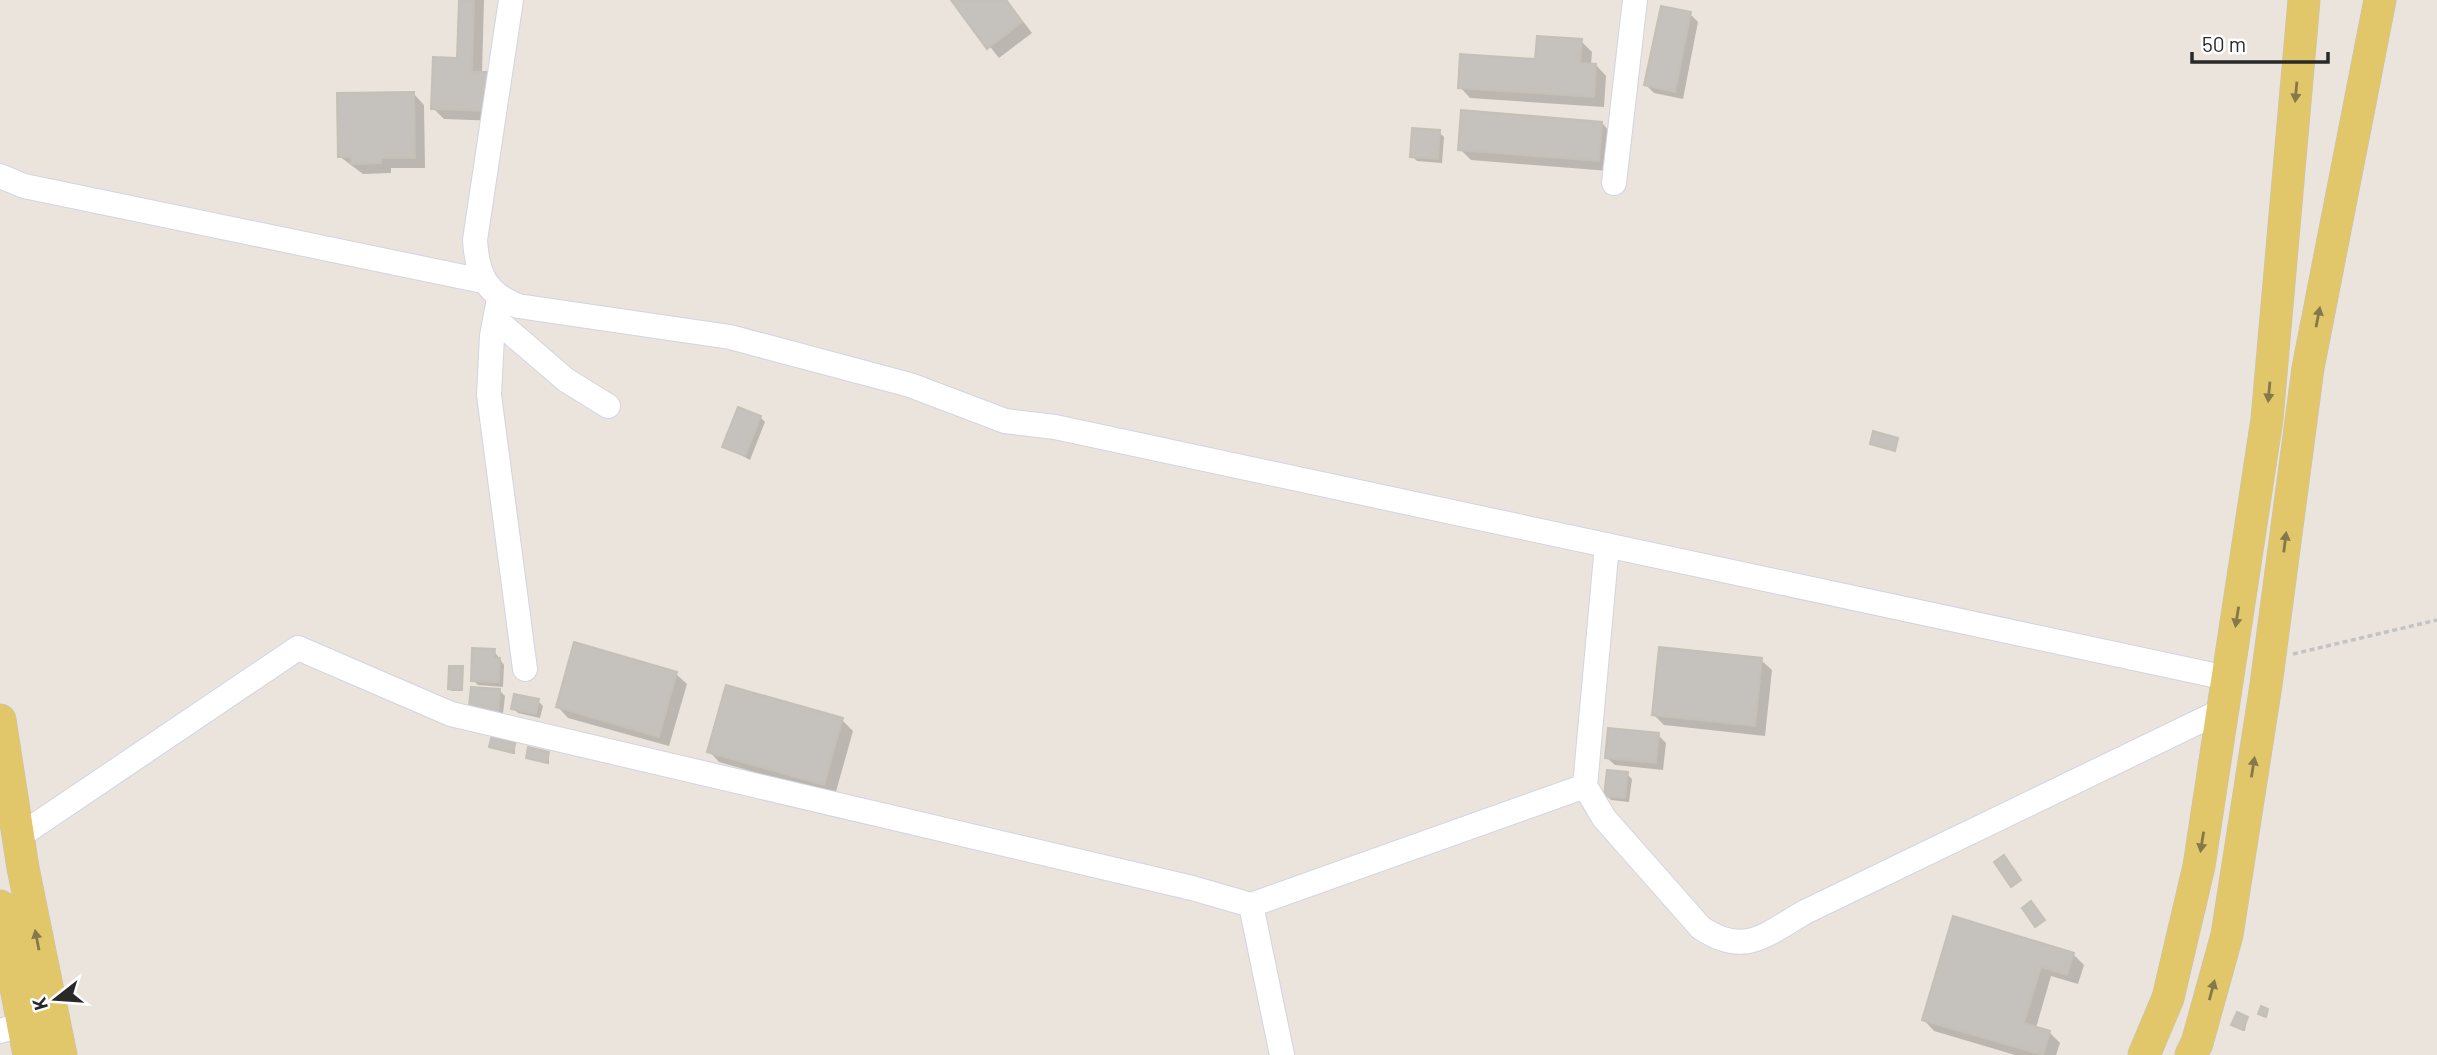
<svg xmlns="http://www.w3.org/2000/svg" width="2437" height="1055" font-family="Barlow,sans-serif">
<rect width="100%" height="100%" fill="#eae4dc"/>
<path fill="#0003" d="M461,0h23l-2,74 17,47 -55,-2 -11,-11 26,-48z
M953,0h54l25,33 -33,25z
M1690,14l8,8 -15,77 -29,-6 -8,-8z
M1581,41l11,11 -1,13h5l10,11 -2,31 -134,-9 -10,-11 77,-26z
M414,94l10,11 1,63h-34v5l-28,1 -24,-18z
M1602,123l10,11 -3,37 -138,-11 -11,-11z
M1439,132l5,5 -2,26 -25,-2 -5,-5z
M760,417l5,5 -15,38 -25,-14z
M494,651l10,14 -1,22 -25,-2 -5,-5z
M1761,660l11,10 -7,66 -101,-11 -11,-11z
M462,668l1,23h-11l-2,-2z
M676,674l11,10 -18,62 -101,-28 -10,-11z
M500,691l5,5 -3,26 -31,-16z
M538,701l5,5 -3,12 -22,-5 -5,-5z
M842,720l11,11 -18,64 -116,-33 -10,-11z
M1658,735l8,8 -3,27 -48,-5 -8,-7z
M515,742v12l-24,-7z
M549,753v11l-21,-6z
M1627,774l5,5 -3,23 -18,-2 -5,-5z
M1954,918l119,36 11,11 -6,19 -27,-8 -15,52 13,4 11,11 -4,12h-41l-81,-24 -10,-11z
M2247,1019l-2,12 -12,-6z"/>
<path fill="#c5c1bc" stroke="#c5c0b6" stroke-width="2" d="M459,0h15l-2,72h18l-1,39 -58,-2 2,-52 24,1z
M951,0h55l16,22 -35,27z
M1661,6l30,6 -16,80 -31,-7z
M1537,36l45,3 -2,24 16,1 -2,33 -136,-9 2,-34 75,5z
M414,92l1,66h-34v5l-30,1v-7h-13l-1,-64z
M1461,110l141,12 -3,39 -141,-11z
M1412,128l28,2 -2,29 -28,-2z
M738,407l23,9 -16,40 -23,-9z
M1873,431l25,7 -3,13 -25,-7z
M574,642l103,30 -18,65 -103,-30z
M1659,647l103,11 -7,68 -103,-11z
M472,648l23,1 -1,9h6l-1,24 -28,-1z
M449,666h14l-1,24 -14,-1z
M726,685l117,33 -19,67 -117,-33z
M471,687l29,2 -2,28 -22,-2 1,-8h-8z
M514,694l25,5 -3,15 -25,-5z
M1608,728l51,5 -3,30 -51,-5z
M492,735l24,5 -3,13 -24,-6z
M528,747l21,5 -2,11 -21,-5z
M1607,770l21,2 -3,26 -21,-2z
M2004,855l17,25 -10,7 -17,-25z
M2031,901l14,19 -10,7 -13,-19z
M1953,916l121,37 -7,22 -26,-8 -17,56 26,8 -7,24 -121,-35z
M2261,1006l7,3 -2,8 -8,-3z
M2237,1012l11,5 -5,13 -12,-5z"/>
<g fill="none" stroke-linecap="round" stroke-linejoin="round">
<defs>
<path id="minor" d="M511,0l-36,240c2,33 10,53 43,66l212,31 180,48 95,36 50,6 1172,251
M0,176l24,10 459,95
M1614,183l21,-183
M499,299l-7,37 -3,59 36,274
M495,319l71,61 42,26
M1607,545l-22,241 19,32 97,110c44,29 64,7 104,-16l418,-202
M18,837l280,-189 153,66 741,174 59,17 334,-119
M1251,905l31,150
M0,1031l10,-3"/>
<path id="major" d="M0,720l23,148 38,187
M0,906l29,149
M2144,1055l24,-57 31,-132 68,-447 37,-419
M2191,1055l6,-12 30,-108 39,-250 42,-317 72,-368"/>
</defs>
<use href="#minor" stroke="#d2d4e0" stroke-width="26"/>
<use href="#major" stroke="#c3c3c3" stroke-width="33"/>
<path stroke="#c3c3c3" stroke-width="3.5" stroke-dasharray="5 3.5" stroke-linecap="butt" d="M2293,654l144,-34"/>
<use href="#minor" stroke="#fff" stroke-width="24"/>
<use href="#major" stroke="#e1c76a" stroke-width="32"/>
</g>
<defs><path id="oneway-solid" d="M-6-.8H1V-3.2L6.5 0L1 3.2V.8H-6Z" transform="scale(1.75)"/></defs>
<g fill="#85784a">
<use href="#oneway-solid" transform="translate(2296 92) rotate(95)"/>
<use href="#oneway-solid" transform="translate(2318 317) rotate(-79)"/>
<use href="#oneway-solid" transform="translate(2269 392) rotate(95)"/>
<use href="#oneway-solid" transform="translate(2285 542) rotate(-83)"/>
<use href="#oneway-solid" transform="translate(2237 617) rotate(99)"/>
<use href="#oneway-solid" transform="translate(2253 767) rotate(-81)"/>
<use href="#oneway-solid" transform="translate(2202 842) rotate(99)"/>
<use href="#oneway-solid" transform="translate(37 940) rotate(-101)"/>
<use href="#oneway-solid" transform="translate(2212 990) rotate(-75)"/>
</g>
<g transform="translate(56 999) rotate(253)" stroke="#ffffff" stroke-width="5" paint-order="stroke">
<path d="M0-5L12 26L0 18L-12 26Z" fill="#292929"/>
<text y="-10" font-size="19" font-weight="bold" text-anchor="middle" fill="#292929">K</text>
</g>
<path d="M2192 52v10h136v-10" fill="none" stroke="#292929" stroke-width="3.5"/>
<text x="2202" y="52" font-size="21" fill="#292929" stroke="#ffffff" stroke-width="5" paint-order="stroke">50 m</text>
</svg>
